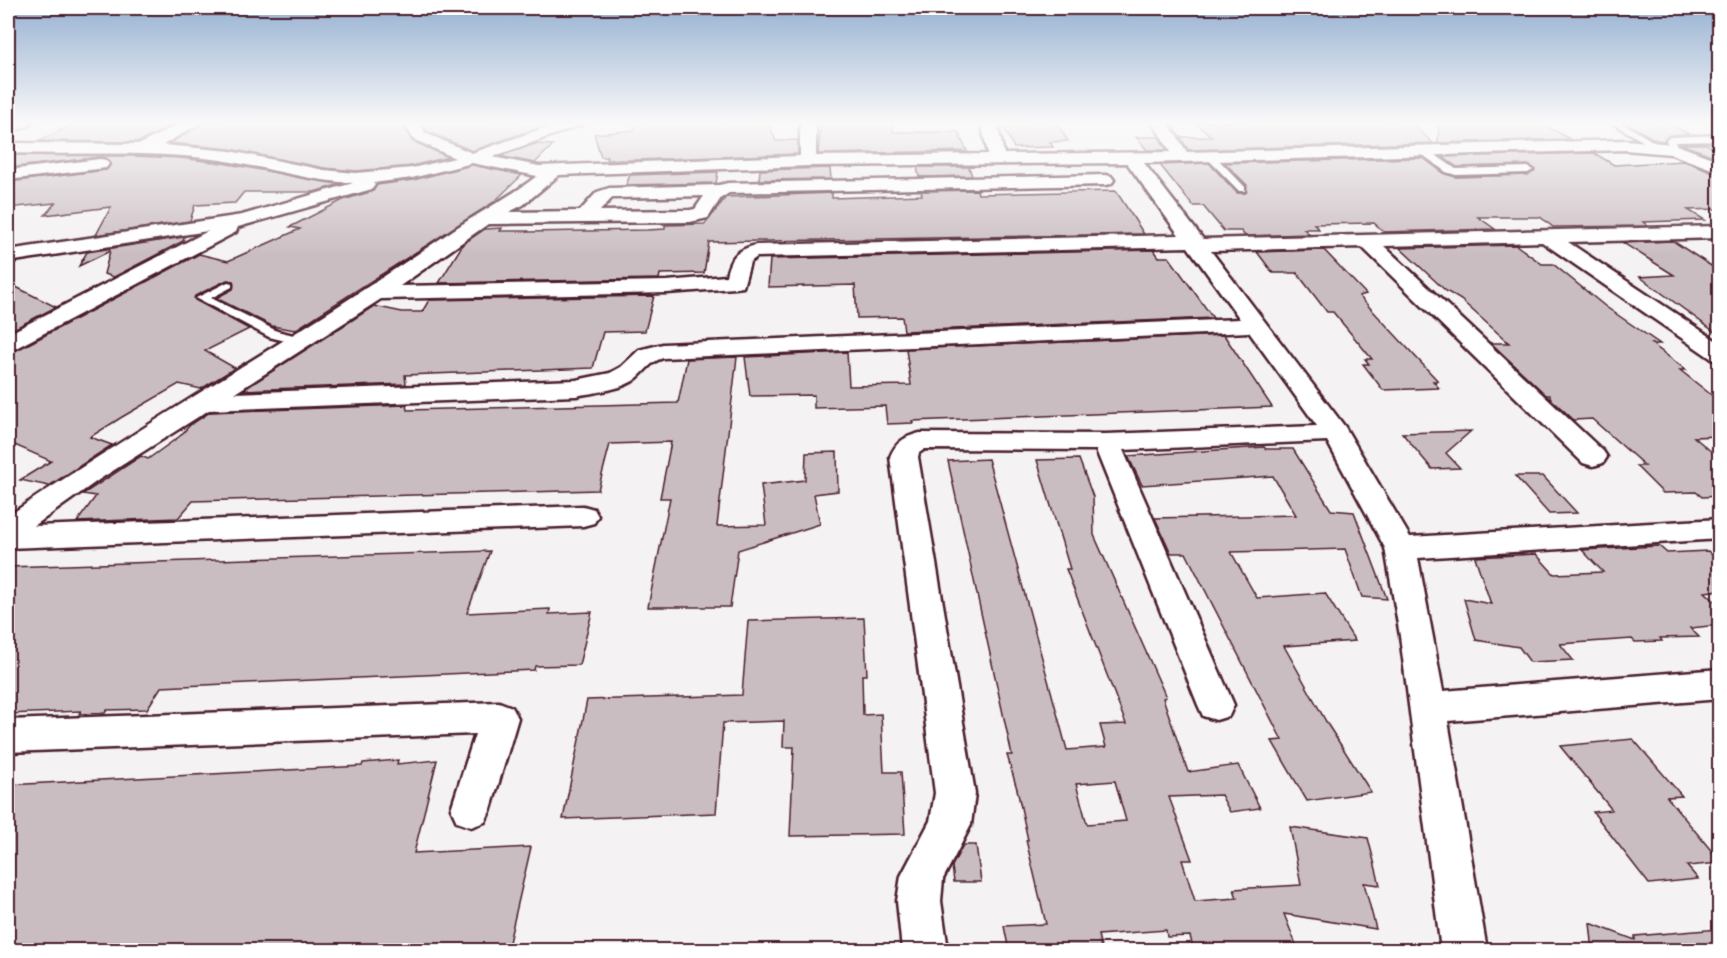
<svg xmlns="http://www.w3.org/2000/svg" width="1727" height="958" font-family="'Architects Daughter',sans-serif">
<rect width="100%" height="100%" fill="#f4f2f2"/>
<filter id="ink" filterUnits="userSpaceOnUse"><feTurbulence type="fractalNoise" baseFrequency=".0167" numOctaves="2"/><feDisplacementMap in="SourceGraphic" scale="12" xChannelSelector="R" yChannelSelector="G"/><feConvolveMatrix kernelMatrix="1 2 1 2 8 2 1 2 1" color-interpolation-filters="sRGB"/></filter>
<g filter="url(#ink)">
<path fill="#cabdc1" stroke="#4a1f2b" stroke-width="1.5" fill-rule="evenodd" d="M78,122h101l-40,20 -101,-1z
M204,122h198l10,19 36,16 -36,9 -56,5 -32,-3 -94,-19 -60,-6z
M422,122h126l-2,3 -74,26 -45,-20z
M633,122l27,1 108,-1 8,19 22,-1v14l-163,6h-29l1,-3h-6l-7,-23 41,-4z
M1001,122h55l12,19 -18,1 3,5 -39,1z
M1195,122h215l23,21 -245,7 -8,-13h32z
M1439,122h100l31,17 -132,4z
M1624,122h42l23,12 -19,1 -6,6 -8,-1z
M821,123h71l1,9h65l9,19 -149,3z
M1136,137h23l8,13h-20z
M535,144l18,1 -18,18 -35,-7z
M1681,144h25l13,7v7z
M1594,153l20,12 70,-4 35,13v35l-31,1 17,10 -62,2 5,4 -95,1 -13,-10h-62l17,12 -111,3 -10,-9 -60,1 5,5h-15l5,5 -64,2 -4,-5h-17l-21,-25h-10l-33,-41 49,-2 28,30h8l2,-8 -22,-22 198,-5 22,16 11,3 72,-2 7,-6 -7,-4 -71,2 -14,-10z
M8,155l123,1 48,2 43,5 118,21 -26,8h-70l-9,11 -40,2 -5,16 -94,14 15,-28 -66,8 10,-12 -47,5v-26l98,-12 5,-6 -3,-5 -8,-2 -92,11z
M472,165l50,10 -28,27 -199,128 -23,-4 -56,-28 17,-9v-8l-6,-1 -32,16v4l54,29 -44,22 30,17 -34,21 -22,-5 -57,33 -32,20 22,8 -63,41 -29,-6 31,-19 -43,-19v-90l9,-2 182,-96 29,7 72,-32 -10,-2 53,-27 30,-9 4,-6 36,-5z
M917,167h52l3,9 -53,1z
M830,168l1,11 -72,1 1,-10z
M718,172l-2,11 -90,2 4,-10z
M977,190l1,4 138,-3 28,43 -435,8 -5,31 -44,1 -1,5 -220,4 24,-39 22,-15 17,-1 -2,3h28l-1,1 120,-2 18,-1v-4l40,-1 21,-27 106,-4v5l90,-3 -1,-4z
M184,237l-1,4 -69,36 -10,-3 6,-23 -31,15 8,-14z
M1673,241l46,30v64l-79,-58 34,-2 -51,-32z
M1516,245l26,19h11l53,43 54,37h-8l34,26h-6l39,31v35l-25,1 25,21v38l-17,1 -6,-5 -33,1 -27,-27h9l-53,-47 -18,1 -24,-22v-3h-4l-55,-52h18l-48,-43 -15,-9 -46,-43z
M1154,250l5,7h10l44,61 -309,13 -2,-14 -45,1 -2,-33 -87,2 2,-28z
M1324,250l42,44 -7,2 79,85h-5l6,7 -56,2 -20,-26h6l-4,-5h7l-39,-47h-6l-30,-39h-24l-16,-21z
M8,283l48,24 -48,25z
M654,296l-9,35 -42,1 -10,36 -188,7 1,9 -163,6 131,-84 28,6h20l7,-12z
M1224,335l48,72 -360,14 1,2 -26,1 -2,-18 -71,2v-13l-64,1 -5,-39 102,-5 2,34 62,-1 -5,-36z
M737,357l-20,169 49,-1 -5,-40 44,-5 1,-27 31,-1 1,39 -24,3 6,30 -82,26 -8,57h-82l22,-109h-10l11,-56 -61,2 -12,46 -405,11 -15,17 -101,4 19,-26 -13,-2 58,-38 7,3 32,-23 10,-11 20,-13 196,-7 1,5 271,-7 9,-44z
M1471,431l-25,22 14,15 -28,1 -30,-36z
M1264,447l2,2h27l38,61 23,2 33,87 -25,-2 -17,-48 -114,3 26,46 68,-5 30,48 -71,5 44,79 43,67 -64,9 -35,-60 10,-1 -96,-187h-15l-16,-35 141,-3 -23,-39 -131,9 -14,-29z
M988,459l79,291 39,-3 -6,-22 26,-1 -60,-155h4l-33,-109 42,-1 14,38 1,38 72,162 -3,1 25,74 50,-7 22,43 -30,4 -9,-17 -52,2 23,63h-10l13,41 42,-3 -3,-9 67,-4 -11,-58 78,11 12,47 -16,-2 12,46 -92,-15 13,33 -46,4h-57l-4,-15 -23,1 -1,-7 -68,5 4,16h-93l-5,-25 42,-2 -20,-84h2l-11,-51 -10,-34h5l-64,-294zM1115,781l11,40 -39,3 -11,-40z
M1515,476h28l34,37 -28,1z
M1659,546l8,7 41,-2 11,11v28l-14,2 14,13v20l-29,3 9,9 -39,1 2,3 -27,1 -3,-3 -72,5 13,16 -43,2 -11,-15 -43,-7 -12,-41 27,5 -16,-47 61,-3 18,20 49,-2 -21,-22z
M490,551l-23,62 83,-4 -1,5 43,-2 -13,53 -44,1 -1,4 -373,17 -14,22 -40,1 -2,3 -26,1 2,-3 -73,3v-147z
M864,618l3,57h-5l1,40 18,-1 3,58h17l4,62 -115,2 4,-89h-11l1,-26 -61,2 -7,90 -153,6 24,-119 155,-5 6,-74z
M1633,739l49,57 -15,1 52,63v3l-32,3 11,13 -49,5 -56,-72 19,-2 -52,-64z
M398,760l-1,4 40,-4 -23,93 117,-6 -24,104h-499v-166l354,-19 1,-3z
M963,845h13l5,37h-27l-2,-16z
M1590,923l45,17v-4l84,-7v22h-126z"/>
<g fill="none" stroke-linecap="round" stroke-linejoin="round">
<defs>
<path id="lane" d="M1611,122h9l43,25 -7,2z
M1720,135v6l-45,1 3,7 -4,3 -3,-1 -5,-11 4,-3z
M1419,148h6l31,21 72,-2 5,3 -5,3 -72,2 -10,-3 -27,-20z
M1207,154h6l32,33v4h-6l-32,-33z
M228,282l4,1v4l-21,11 66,33 25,6 2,3 -2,3 -4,1 -29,-7 -73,-39z"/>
<path id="street" d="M12,122h20l-3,3 -21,9v-11z
M183,122h19l-39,23 67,6 94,19 32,3 56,-5 43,-10 -42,-19 -9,-17h16l5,11 47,20 90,-31h22l-3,3 -89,32 47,9 261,-10v-34h16v34l172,-2 -7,-32h16l7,32 167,-2 -19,-30h16l19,30 438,-12 49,4 46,17v11l-49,-18 -46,-4 -481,13 59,76 517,-13v12l-152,4 152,101v18l-8,-2 -170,-117 -158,4 219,205 4,6 -4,6 -10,3 -10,-3 -221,-216 -151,4 134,176 65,110 310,-18v20l-302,19 25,133 277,-22v30l-272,22 39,229h-46l-41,-314 -15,-88 -58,-107 -204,9 111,255 -5,11 -13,4 -13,-4 -5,-11 -102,-255 -171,-1 -6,4 -1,4 57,336 -4,32 -28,54 -2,22 7,49h-46l-5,-49 4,-25 29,-55 5,-28 -45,-336c6,-15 14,-20 30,-24l186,1 211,-8 -68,-94 -586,26c-14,4 -19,16 -30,23 -17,10 -39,11 -57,15l-367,14 -109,69 -66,47 549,-20 11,3 4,7 -4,7 -11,3 -575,22v-32c146,-99 300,-186 445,-286 28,-19 57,-33 84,-54l-65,-13 -60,15 -39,5 2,2 -3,4 -134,38 -2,5 -220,116 -8,2v-16l200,-103 -200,31v-12l234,-35 111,-32c-50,-2 -99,-20 -149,-25 -65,-7 -131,-3 -196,-5v-10l132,1zM1127,163l52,72 -423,10c-19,5 -26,12 -30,31l-59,5 -267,5 88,-62 202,-2 18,-4 13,-20 8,-5 376,-8 6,-1 3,-4 -3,-4 -6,-1 -377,8 -9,2 -110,3 -12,4 -17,19 -71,1 14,-7 36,-30 249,-9zM704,196l-9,13 -5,1 -90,1 12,-13zM1188,247l52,72 -577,25 -24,6 -18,17 -11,6 -34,7 -341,13 146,-94 286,-6 68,-5 8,-1 7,-25 7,-5z
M100,159l6,1 3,4 -3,4 -98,12v-10z
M499,702l13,5 6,11 -27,91 -6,13 -14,5 -14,-5 -6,-13 24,-75 -467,18v-32z"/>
</defs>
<use href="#lane" stroke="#4a1f2b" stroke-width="5"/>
<use href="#street" stroke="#4a1f2b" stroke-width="5"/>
<use href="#lane" fill="#fff" fill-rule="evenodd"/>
<use href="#street" fill="#fff" fill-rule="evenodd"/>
</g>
</g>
<linearGradient id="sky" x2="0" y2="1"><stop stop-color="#95b0d1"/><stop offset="0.48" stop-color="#faf9f9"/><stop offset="1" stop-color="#faf9f9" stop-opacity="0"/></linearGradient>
<rect width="1727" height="256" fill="url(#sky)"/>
<rect width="1727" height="958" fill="none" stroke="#fff" stroke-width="30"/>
<rect x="15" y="15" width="1697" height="928" fill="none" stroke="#4a1f2b" stroke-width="2" filter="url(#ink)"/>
</svg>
